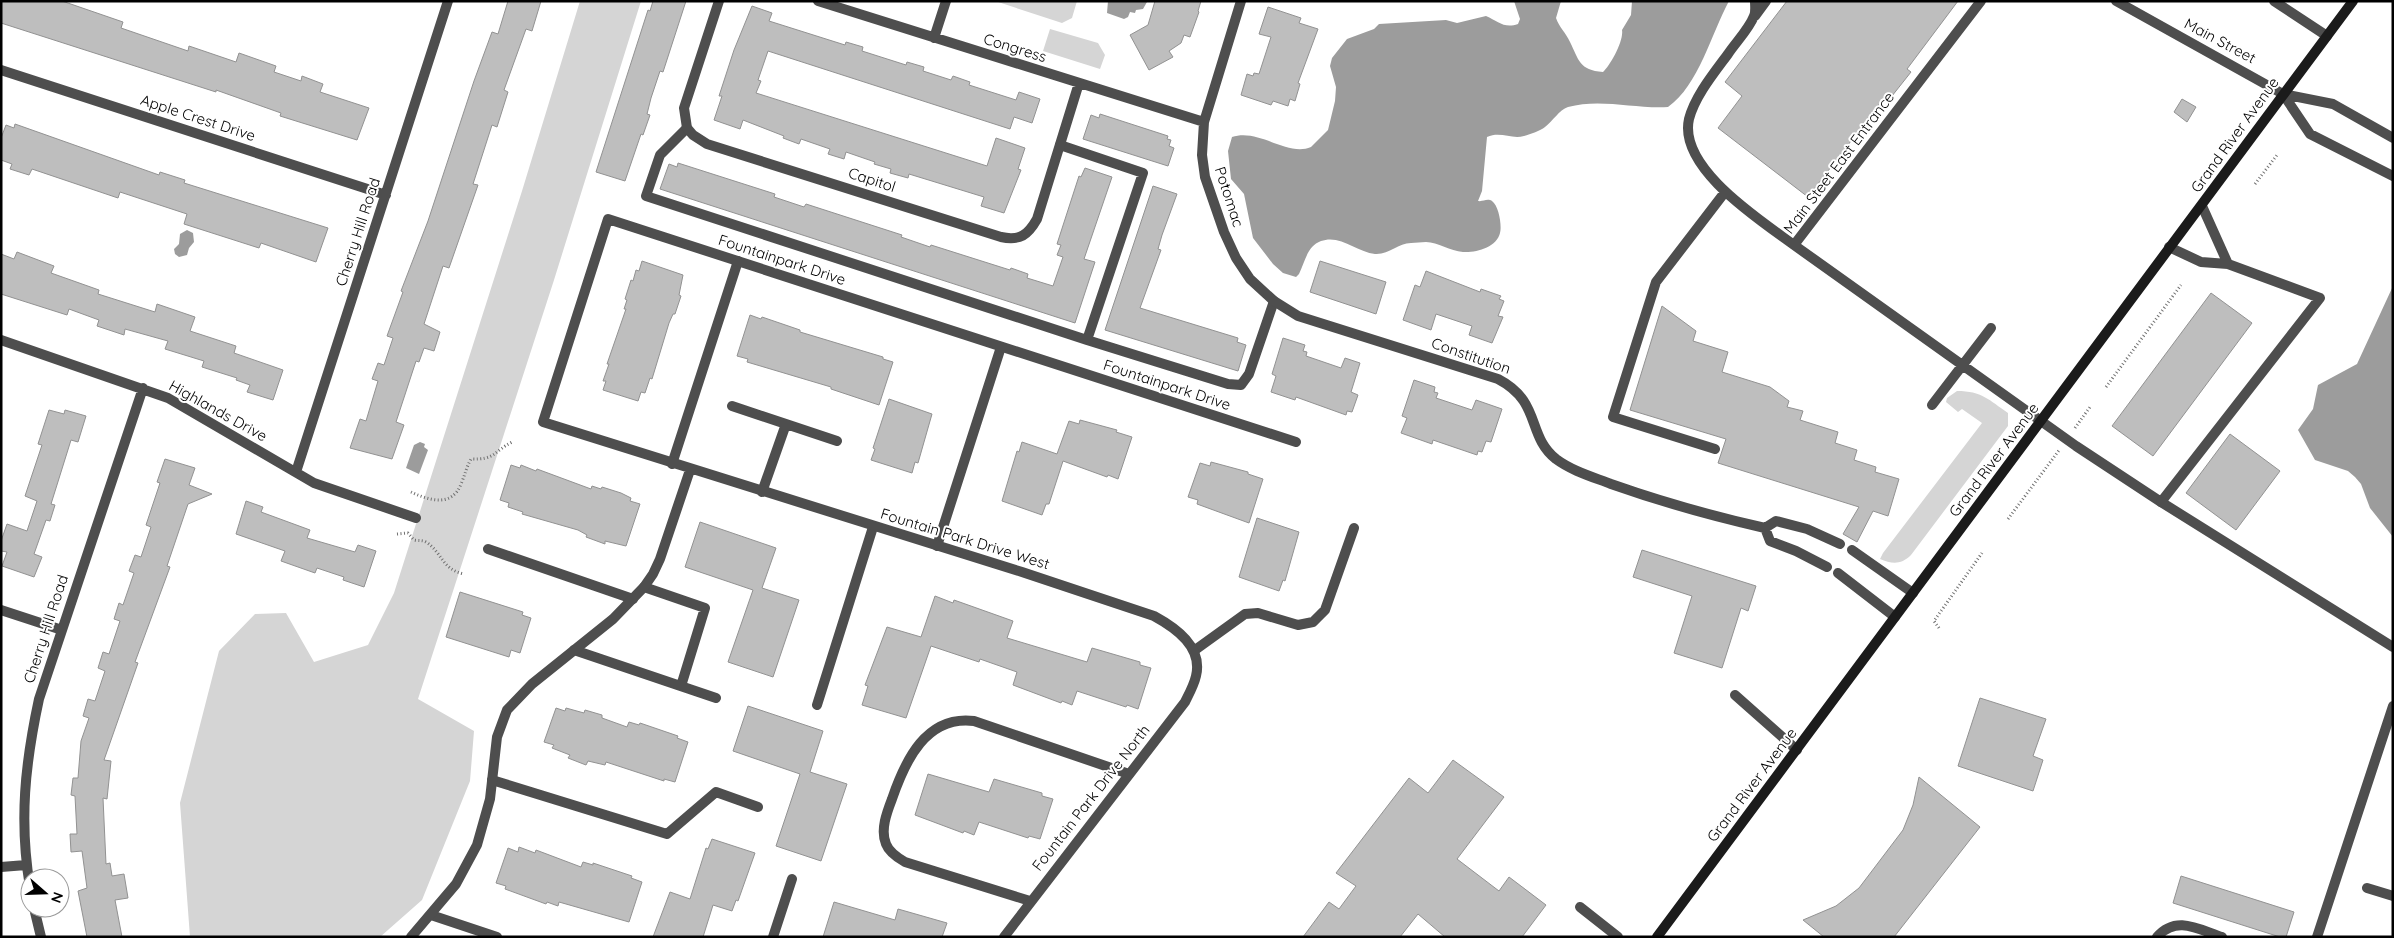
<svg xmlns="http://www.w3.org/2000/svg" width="2394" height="938" font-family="Quicksand,sans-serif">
<rect width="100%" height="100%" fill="#fff"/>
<path fill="#d5d5d5" d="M580,1h61l-87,279 -136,419 56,32 -4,50 -48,119 -42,37h-190l-10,-134 39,-152 36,-37 31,-1 28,49 54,-17 26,-52 128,-402z
M995,1h82l-5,17 -10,5z
M1050,29l48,14 7,12 -5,14 -57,-18z
M1957,391c25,0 32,9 51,22v13l-97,129c-10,10 -19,9 -31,4l3,-6 99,-130 -20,-14 -4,3 -12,-10 1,-4z"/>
<path fill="#9c9c9c" d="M1108,1h39v1l-4,7 -7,1 -1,3 -5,-1 -2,5 -4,2 -17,-6z
M1514,1h47l-5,17c3,9 10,15 14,24 9,18 9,28 33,30 7,-6 21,-31 19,-42l9,-15 1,-14h97c-18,33 -30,84 -61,106 -33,2 -68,-9 -100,0 -9,3 -15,14 -23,20 -5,4 -14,7 -21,9 -12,4 -23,-5 -37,1l-5,54 -4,10c5,1 9,-3 14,0 7,5 10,25 8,32 -3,14 -24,20 -37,19 -13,-1 -25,-10 -37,-10 -5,0 -10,1 -15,1 -13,0 -22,12 -36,11 -18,-2 -35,-20 -54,-13 -14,5 -16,21 -22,33l-3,3 -13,-4 -10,-9 -20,-26 -9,-44 -13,-15 -3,-28 4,-14c27,-9 55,20 79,10l17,-17 7,-29 1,-14 -6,-21 2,-8 15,-19 27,-10 5,-5 67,-4 11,3 29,-7c12,5 18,13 32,8l2,-5z
M187,230l6,3 1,9 -5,6 -2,7 -8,2 -4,-3 -1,-5 5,-5 1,-10z
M2393,286v251l-23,-29 -9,-24 -6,-7 -7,-6 -33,-11 -17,-30 15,-21 5,-24 39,-21z
M420,442l5,2 -1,3 4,3 -9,24 -13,-6 8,-23z"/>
<path fill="#bebebe" stroke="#929292" d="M1,1h61l61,21 -2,6 67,23 1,-5 47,16 3,-9 37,13 -2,6 27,9 1,-5 21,8 -3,8 49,16 -12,32 -77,-24 1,-3 -65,-23v2l-215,-69z
M508,1h33l-9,30 -6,-2 -22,61 4,2 -11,35 -5,-2 -19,59 5,1 -29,83 -6,-2 -19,58 16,8 -6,19 -10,-3 -5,14 -3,-1 -20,61 8,3 -12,34 -42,-11 10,-29 6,2 12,-40 -6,-2 6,-16 6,2 9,-27 -6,-2 16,-44 -2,-1 27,-70 46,-140 18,-49 6,2z
M653,1h33l-23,71 -3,-1 -9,27 -4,16 3,1 -7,20 -2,-1 -16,47 -29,-9 52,-162 2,1z
M1155,1h46l-3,10 1,1 -9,25 -6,-2 -3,8 -12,8 4,6 -24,13 -19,-35 18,-10z
M1787,1h171l-51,68 4,3 -23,29 -4,-3 -76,99 -90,-69 24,-32 -17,-14z
M752,6l20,7 -3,8 76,24 1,-3 17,5 -1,4 44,14 1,-3 17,5 -1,4 28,9 2,-4 17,6 -1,3 47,15 3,-8 21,7 -8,24 -18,-6 -4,12 -242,-78 -10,29 3,1 -5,12 231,73 9,-28 29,10 -7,21 3,1 -17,43 -23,-7 3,-9 -75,-23 -1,4 -18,-5 1,-4 -17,-5 1,-2 -29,-10 -2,7 -16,-5 2,-5 -29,-10 -2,5 -16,-6 1,-2 -41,-16 -3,9 -26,-9 8,-24h-3l15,-46z
M1268,7l33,11 -2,5 19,6 -20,54 2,1 -5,17 -5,-2 -2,7 -15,-5 -2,4 -30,-10 6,-21 6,2 1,-3 5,1 12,-37 -12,-3z
M2182,99l14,8 -9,15 -13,-10z
M1100,114l68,22 -1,3 4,1 -2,6 5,2 -6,18 -85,-27 8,-24 8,3z
M15,124l144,51 1,-3 25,8 -1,3 144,45 -12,34 -55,-19 -2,5 -75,-24 3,-10 -67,-22 -2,6 -86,-29 -3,6 -19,-6 2,-5 -11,-4v-22l5,-13 8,3z
M678,163l97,31 -1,3 30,10 2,-3 96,31 -1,2 29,10 1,-2 79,25 1,-2 17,6 -1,4 26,8 10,-29 -6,-2 4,-10 -4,-1 22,-68 2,1 4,-9 27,9 -28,82 11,3 -20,61 -415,-134 9,-25 8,3z
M1153,186l24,8 -15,41 -4,14 3,1 -21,58 98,30 -1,4 9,3 -8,26 -133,-41z
M17,252l37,14 -3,7 48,17 -1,4 57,18 2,-8 38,13 -5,14 46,15 -2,7 49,17 -10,30 -26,-8 3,-7 -14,-5 1,-2 -35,-11 2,-6 -39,-12 3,-8 -43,-12 -1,6 -27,-9 2,-6 -30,-11 -2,6 -66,-21v-40l13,5z
M642,261l41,14 -4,20 2,1 -6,18h-2l-4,9 -17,56 -2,-1 -5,15 -4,-1 -3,9 -35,-11 3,-9h-3l6,-17h-2l19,-55h-2l3,-9 -2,-1 6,-19 2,1 3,-11 3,1z
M1320,261l66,21 -10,32 -66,-22z
M1426,271l54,21 1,-3 20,7 -2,3 5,2 -6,15 5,1 -11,26 -23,-8 3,-9 -36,-12 -5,16 -28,-10 12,-35 5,2z
M2211,293l41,30 -99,133 -41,-30z
M1662,306l34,25 -3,10 35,11 -6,20 48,15 19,14 -2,6 16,4 -3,9 38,12 -3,11 22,7 -3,10 22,7 -1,5 24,7 -11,37 -15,-5 -16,31 -14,-8 16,-27 -141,-44 8,-24 -96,-29z
M750,315l11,4 1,-2 38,13v2l10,3 73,22v2l10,3 -14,43 -48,-16v-2l-84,-25 1,-3 -11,-3z
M1283,338l22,7 -2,6 4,1 -1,4 35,12 4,-10 15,5 -9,29 7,3 -6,17 -5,-1 -1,4 -50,-18 -1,3 -24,-8 5,-16 -4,-2z
M1414,380l21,7 -1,5 4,1 -2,5 36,12 4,-10 26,9 -11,33 -5,-1 -4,11 -4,-1 -1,4 -44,-15 -1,4 -31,-11 6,-15 -5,-2z
M889,399l43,15 -14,49 -3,-1 -3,11 -41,-13 4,-11 -2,-1z
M49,410l15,4 1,-4 21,6 -8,26 -7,-2 -20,64 4,1 -5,16 -4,-1 -12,34 8,3 -8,20 -32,-11 5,-14 -6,-1v-10l6,-17 20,7 10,-30 -12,-5 17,-51 -4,-1z
M1080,420l37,10 -1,2 16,5 -14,42 -10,-4 -1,2 -44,-16 -14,43h-3l-4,11 -40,-14 15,-50 2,1 3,-10 35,12 12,-33 10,3z
M2230,434l50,37 -44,59 -50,-37z
M165,459l30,9 -6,17 23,9 -24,10 -21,62 3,1 -35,95 3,1 -34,97 7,1 -4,38 -4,-1 3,66 4,-1 2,13 12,-2 4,24 -13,2 7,37h-35l-9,-46 9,-3 -5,-37 -11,1 -1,-18h7l-2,-38 -4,-1 2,-17h5l3,-37 8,-23 -6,-2 5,-17 7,2 10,-30 -7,-3 5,-16 6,2 11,-33 -6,-2 5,-16 4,2 11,-32 -5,-2 6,-16 6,2 10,-30 -5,-2 14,-42 -3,-1z
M1211,462l37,10v2l15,5 -14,44 -52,-19 1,-4 -10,-3 12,-34 10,3z
M511,465l9,3 1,-3 15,6 1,-2 54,20 1,-3 9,3 1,-2 19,6 10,5 -1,3 10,3 -14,42 -21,-5v3l-19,-7 1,-2 -9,-5 -56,-16 1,-2 -15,-5 1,-4 -9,-3z
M246,501l17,6 -2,5 49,18 -3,8 48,14 3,-7 18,6 -12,36 -21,-7 1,-3 -27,-9 -2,5 -34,-12 4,-10 -49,-17z
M1257,518l42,14 -14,49 -2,-1 -4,11 -40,-14z
M700,522l76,26 -14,40 37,12 -26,77 -45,-15 25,-72 -68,-23z
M1642,550l114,36 -8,25 -7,-3 -19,60 -48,-15 18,-57 -59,-19z
M460,592l63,20 -1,3 9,3 -11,35 -9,-3 -2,7 -63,-20z
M935,596l18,7 1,-3 59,21 -6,17 80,24 5,-14 48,14v3l11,3 -13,41 -11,-4 -1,2 -49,-16 -5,14 -10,-4 -1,2 -48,-18 4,-13 -37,-13 -1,3 -48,-16 -25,72 -44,-13 6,-19 -3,-1 22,-58 34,10z
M1980,698l66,21 -13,37 10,4 -10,31 -75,-25z
M748,706l75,25 -13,41 37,12 -26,77 -45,-15 24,-72 -67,-23z
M556,708l9,3 1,-3 18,5 1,-3 17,5v3l25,9 2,-5 10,3 1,-2 38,13 -1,2 11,4 -13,40 -11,-3v2l-58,-19 -1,3 -17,-4 -2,4 -18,-7 2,-3 -18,-7 2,-3 -10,-3z
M1453,760l51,37 -47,62 42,32 10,-14 37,28 -24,32h-77l-27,-23 -18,23h-97l26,-35 10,7 17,-23 -20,-13 73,-95 19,15z
M928,774l61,18 5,-13 48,14v3l11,3 -13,40 -11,-3 -1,2 -49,-16 -5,13 -10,-4 -1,2 -48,-18z
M1919,777l61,50 -86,110h-70l-21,-17 33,-14 23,-18 44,-58 10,-25z
M712,839l43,14 -17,48 -2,-1 -4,11 -19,-6 -10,32h-50l17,-45 20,7 16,-51 2,1z
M519,847l16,6 1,-3 45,17 2,-5 10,3v-2l39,13 -1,2 11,4 -13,40 -70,-20 -1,4 -11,-4 -1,2 -41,-15 1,-3 -10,-3 12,-35 10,4z
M2181,876l113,36 -8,25h-6l-107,-34z
M834,902l61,18 3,-11 49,14 -5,14h-119z"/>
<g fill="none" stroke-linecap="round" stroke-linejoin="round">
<path stroke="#707070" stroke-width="3" stroke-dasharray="1 2.5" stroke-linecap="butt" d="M2255,184l22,-29
M2106,387l75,-102
M2075,428l15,-21
M411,492c17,8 41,16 50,-8 4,-9 5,-16 10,-25 24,1 22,-7 41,-17
M2008,519l52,-70
M397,534l11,-1 6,7c5,1 8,0 12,2 17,11 15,27 38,32
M1939,628l-5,-7 48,-68"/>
<path stroke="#4e4e4e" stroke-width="10" d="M1755,1c0,5 1,11 -1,15 -5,13 -18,26 -26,38 -14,19 -33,42 -39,65 -11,49 71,101 105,126
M1981,1l-187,244 282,201 85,56 159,-204 -92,-34 -27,-2 -32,-15
M2274,1l53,35
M1755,16l11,-15
M687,128l-27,27 -14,41 441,144 56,-167 -83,-28
M2202,206l26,58
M1087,340l141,44 13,1 8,-11 25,-73
M1932,405l59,-77
M732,406l54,18 -24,68
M786,424l51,17
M1715,449l-102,-32 43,-135 69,-90
M672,464l66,-203
M937,546l64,-199
M488,549l145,50
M644,587l61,21 -24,78
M574,650l142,48
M1195,650l50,-36 13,-1 40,12 15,-3 12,-12 29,-82
M1735,695l62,55
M817,705l56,-178
M492,780l175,54 49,-42 42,15
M2367,888l26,8
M1030,901l-125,-39c-7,-4 -16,-10 -19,-18 -6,-14 1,-32 6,-45 13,-38 34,-84 82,-78l155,53
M1580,907l38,30
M431,915l66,22
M773,937l19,-58"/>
<path stroke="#4e4e4e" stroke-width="10" d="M719,1l-35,107 3,20 6,7 14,9 294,93c19,4 27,-2 36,-18l42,-136
M818,1l386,121
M1241,1l-37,121 -2,33 3,22 19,55 12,26 14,21 24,22 24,15 200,63c44,23 28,56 58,80 16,12 37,18 55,25 51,18 101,32 154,44l11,-7 31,8 33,15
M2116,1l167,93 50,10 60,34
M934,38l12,-37
M1,70l385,125
M2283,94l27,40 83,42
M1,340l167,58 146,85 102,35
M296,472l152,-471
M2161,502l232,145
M1765,528l5,13 26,10 31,16
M1852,550l61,43
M1838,573l57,44
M1,610l61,20
M1,867l25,-2
M30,887c-11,-66 -5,-123 9,-188l104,-311
M34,908l7,29
M411,937l45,-53 21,-39 13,-46 7,-62 10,-27 25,-26 81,-65 31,-32 9,-13 7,-15 30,-89
M1004,937l181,-235c4,-8 9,-17 11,-26 7,-29 -20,-48 -42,-60l-132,-44 -479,-150 65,-203 688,223
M2157,937c19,-22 41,-8 65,0
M2317,937l76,-231"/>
<path stroke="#1b1b1b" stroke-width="10" d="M1657,937l696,-936"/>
</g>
<g text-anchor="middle" stroke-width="4" stroke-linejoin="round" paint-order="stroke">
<g font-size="15" fill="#000" stroke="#fff">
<text transform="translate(2220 41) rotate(28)" y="5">Main Street</text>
<text transform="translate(1015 48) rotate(17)" y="5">Congress</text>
<text transform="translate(198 118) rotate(18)" y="5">Apple Crest Drive</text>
<text transform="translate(2235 135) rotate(-54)" y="5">Grand River Avenue</text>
<text transform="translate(1839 163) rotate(-53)" y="5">Main Steet East Entrance</text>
<text transform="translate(872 180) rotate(18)" y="5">Capitol</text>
<text transform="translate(1229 197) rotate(72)" y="5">Potomac</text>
<text transform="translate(358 232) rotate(-72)" y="5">Cherry Hill Road</text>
<text transform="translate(782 260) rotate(18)" y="5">Fountainpark Drive</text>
<text transform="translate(1471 356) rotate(19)" y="5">Constitution</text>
<text transform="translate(1167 385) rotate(18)" y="5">Fountainpark Drive</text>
<text transform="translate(218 411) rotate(29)" y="5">Highlands Drive</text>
<text transform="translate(1994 460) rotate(-53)" y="5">Grand River Avenue</text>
<text transform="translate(965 539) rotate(17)" y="5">Fountain Park Drive West</text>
<text transform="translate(46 629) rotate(-72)" y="5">Cherry Hill Road</text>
<text transform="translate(1752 785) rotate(-53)" y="5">Grand River Avenue</text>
<text transform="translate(1091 798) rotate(-52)" y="5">Fountain Park Drive North</text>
</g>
</g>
<rect width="2394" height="938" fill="none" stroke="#000000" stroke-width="5"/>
<g transform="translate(45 893) rotate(110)"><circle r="24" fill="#ffffff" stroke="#999999"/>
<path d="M0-4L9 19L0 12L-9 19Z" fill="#000000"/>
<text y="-8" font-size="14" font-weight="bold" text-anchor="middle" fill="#000000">N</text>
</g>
</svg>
